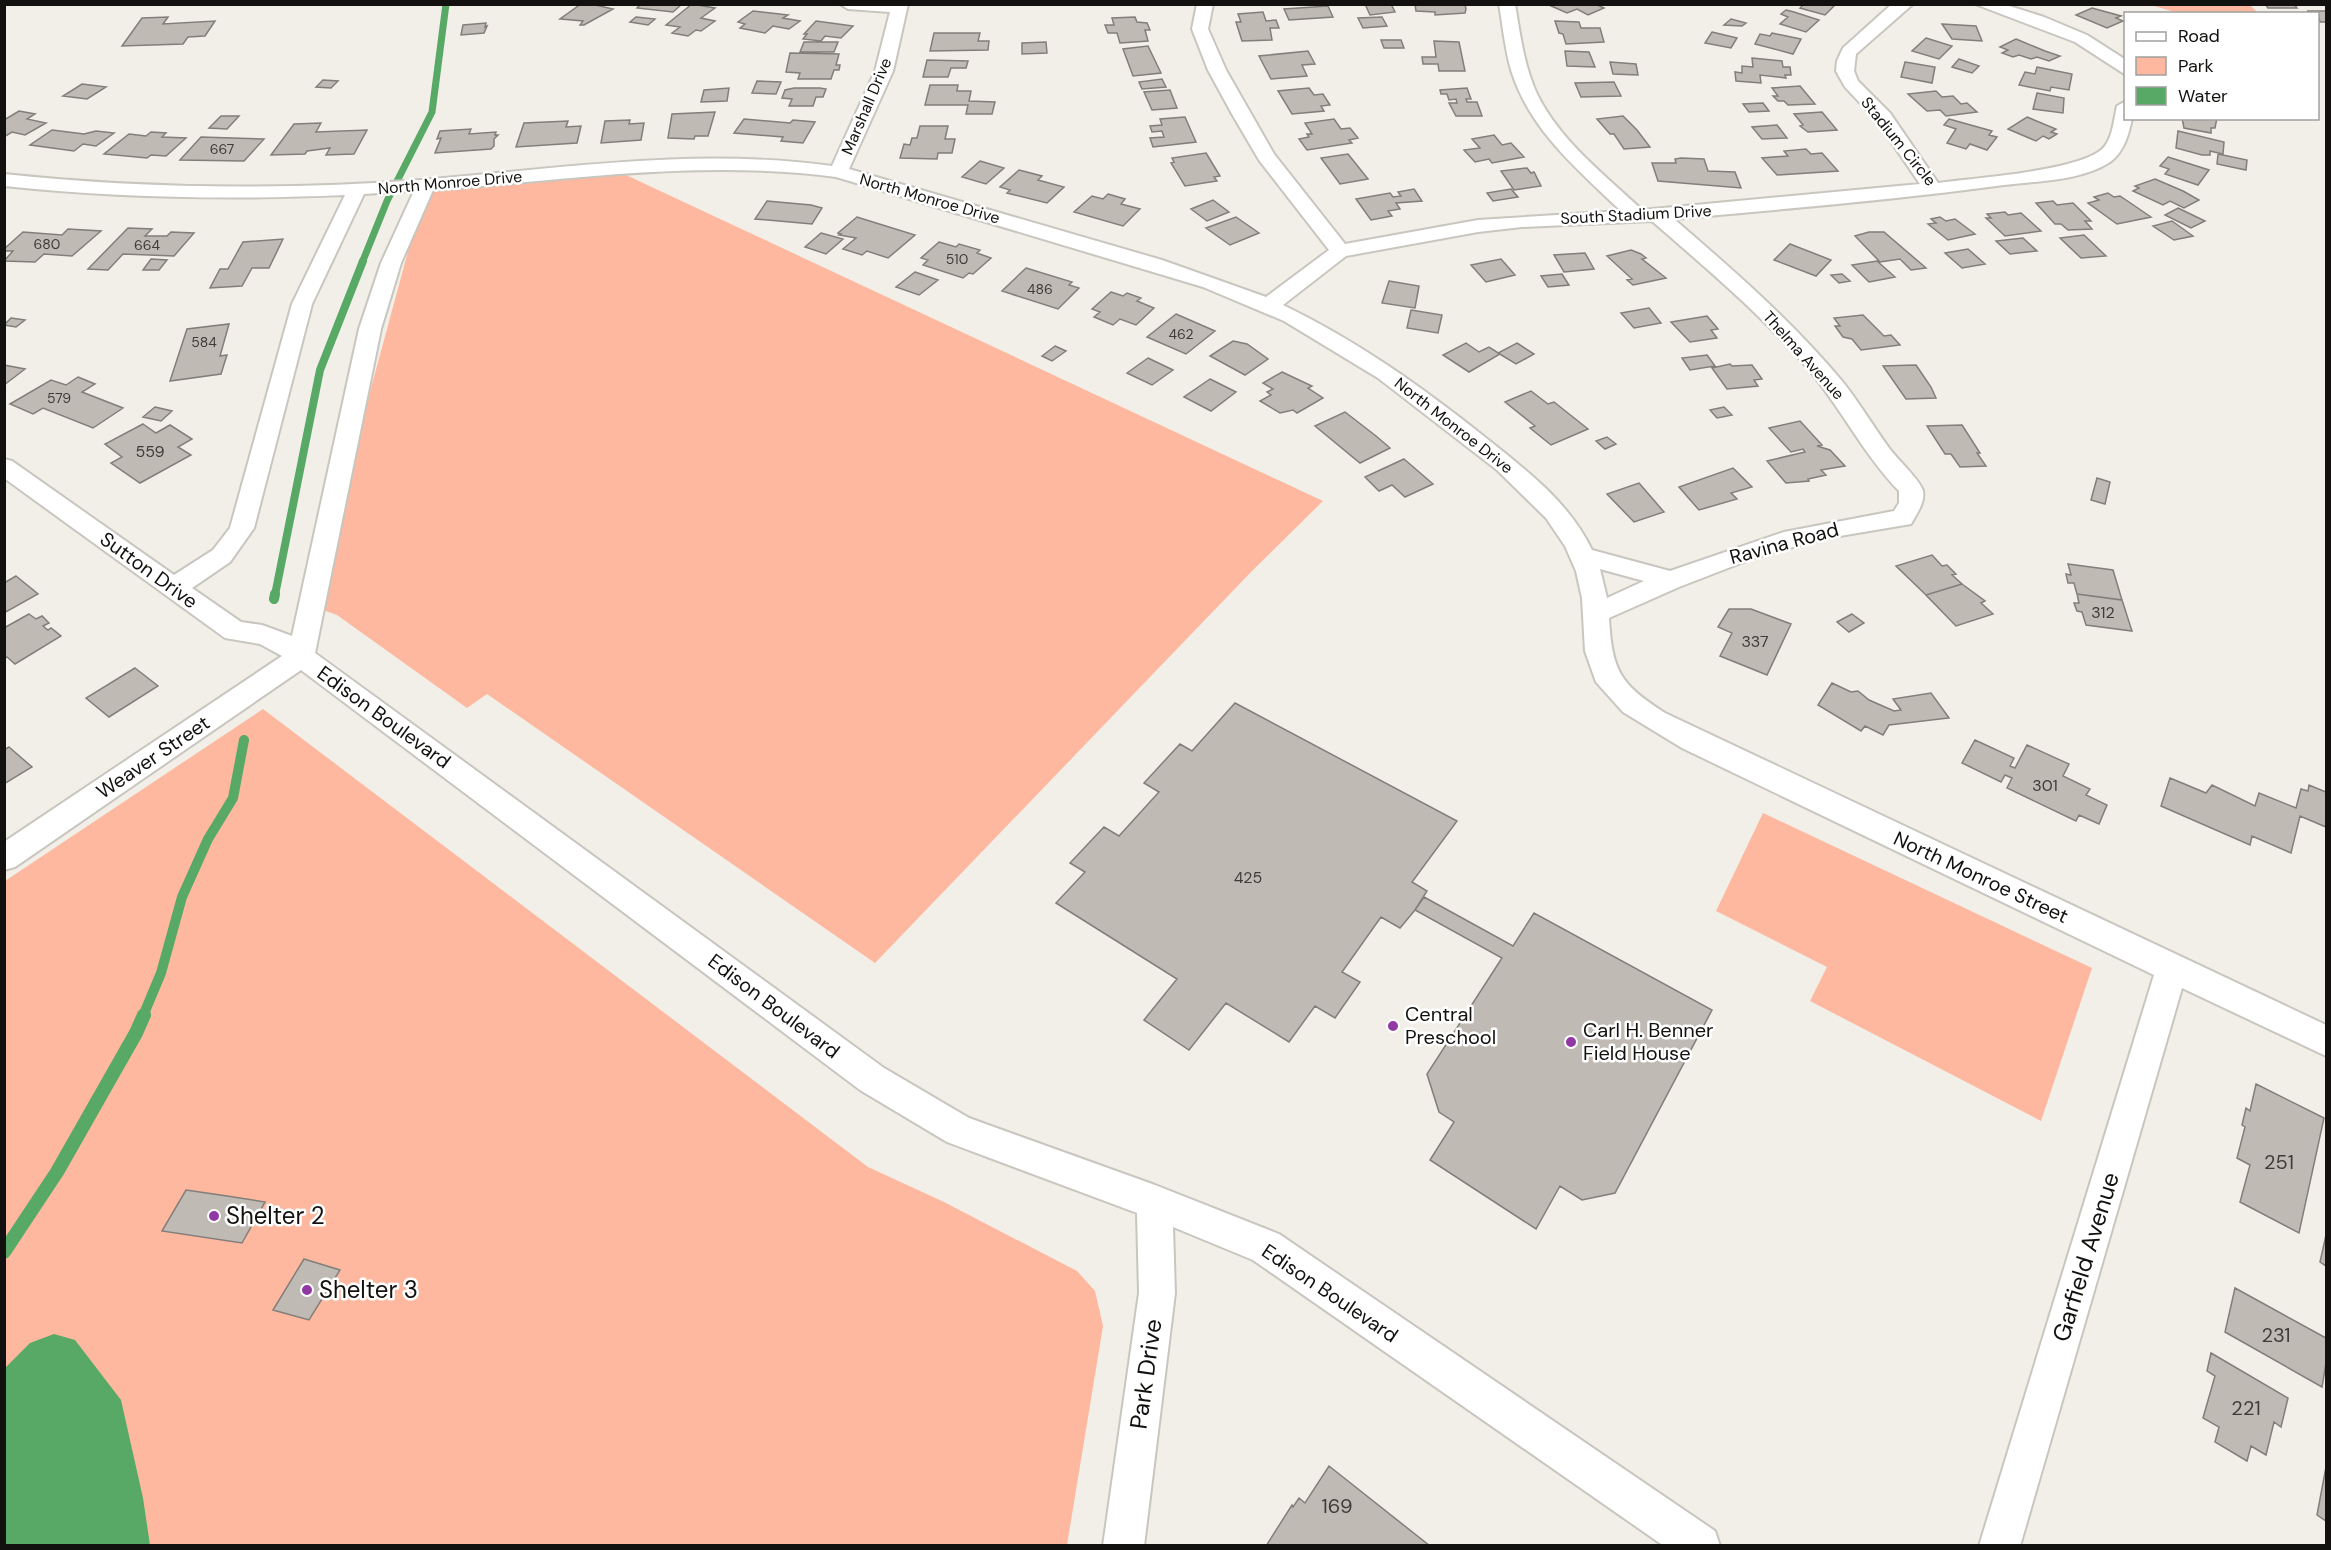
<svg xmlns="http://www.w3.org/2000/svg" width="2331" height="1550" font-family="'DM Sans',sans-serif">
<rect width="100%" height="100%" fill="#f1efe8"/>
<path fill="#fdb89f" d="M2151,5h99l8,8h-80z
M611,168l712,333 -72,71 -376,391 -388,-269 -20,14 -130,-93 -25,-9 114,-421z
M263,709l605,458 76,35 133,69 18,20 8,35 -36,219 -1062,1v-665z
M1763,813l329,155 -51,153 -231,-120 17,-34 -111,-56z"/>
<path fill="#58a965" d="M54,1334l21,6 46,60 22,98 7,47h-145v-177l25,-25z"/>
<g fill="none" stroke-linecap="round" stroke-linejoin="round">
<path stroke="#58a965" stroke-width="7" d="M362,263l25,-62 45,-89 14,-108"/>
<path stroke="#58a965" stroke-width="8" d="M275,595l45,-225 43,-109"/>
<path stroke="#58a965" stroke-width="10" d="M274,599l1,-5
M143,1016l18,-43 21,-76 26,-58 25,-41 11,-58"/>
<path stroke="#58a965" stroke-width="14" d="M4,1252l53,-80 79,-139 8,-18"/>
</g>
<path fill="#c0bab5" stroke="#827e79" stroke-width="1.5" d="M581,4h10l22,5 -29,16h-4l3,-4 -23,-2z
M641,4h41l-9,8 -36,-4z
M692,4l23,4 -14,10 14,3 -14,10 -5,-1 -8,6 -16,-3 8,-6 -14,-2z
M1365,4h26l4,8 -25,3z
M1415,4h50l1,5 -1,4 -30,2v-3l-19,-1z
M1595,4l9,4 -16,7 -11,-6 -10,4 -18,-8z
M1804,4h32l-11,11 -25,-7z
M2265,4h29l3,4h-29z
M1328,6l5,11 -44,3 -5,-11z
M2092,8l29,8 -5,2 7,3 -16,7 -31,-13z
M1786,10l8,2 25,8 -13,12 -26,-8 8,-7 -7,-3z
M753,11l35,4 -5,3 17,3 -11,8 -16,-3 -8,7 -25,-5 5,-4 -7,-2z
M2307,11h19v11h-6l-2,-8z
M1263,12l3,9 10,-1 3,8h-9l2,12 -30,1 -6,-19h5l-3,-8z
M168,17l-5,7 52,-3 -10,15 -17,1 -5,7 -61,2 20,-28z
M636,17l19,2 -7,6 -18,-3z
M1135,17l2,5 10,1 3,7h-5l3,11 -28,2 -3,-10h-9l-3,-8h9l-2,-7z
M1382,17l5,9 -24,2 -5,-10z
M1731,19l15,4 -4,3 -18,-1z
M816,21l37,5 -12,12 -16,-2 -4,5 -18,-2 4,-5h-3z
M1555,21l24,1 2,6h19l4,14 -38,2 -3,-10 -4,-1z
M486,23l-1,4 2,-1 -3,7 -23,2 2,-10z
M1942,24l34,2 6,15 -30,-2z
M1712,32l25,6 -6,10 -26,-5z
M934,33h46l-2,8h11l-1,9 -58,1z
M1772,33l29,6 -8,15 -38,-10 5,-10 10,2z
M1926,38l26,8 -13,13 -27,-8z
M2016,39l29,12 15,5 -11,5 -12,-4 -6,2 -12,-4 -6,2 -11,-4 6,-3 -8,-3z
M1381,40h20l3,8h-20z
M1434,41l25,1 6,29h-26l-1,-7h-15l-1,-7h14z
M804,42h34l-4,10h-34z
M1046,42l1,11 -25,1v-11z
M1148,46l13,27 -28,3 -10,-27z
M1308,51l7,13 -13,1 5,11 -36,3 -12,-23z
M1565,51l24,1 6,15 -28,-1z
M790,53l49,1 -3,11h4l-1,5h-5l-3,9h-33l2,-6 -14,-1z
M1752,58l30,3 1,6h7l1,8h-6l1,3 -26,-3 1,8 -25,-2 -1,-9 7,1v-7l11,1z
M1959,59l20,7 -7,7 -20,-6z
M927,60l41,1 -2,7h-15l-3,9h-25z
M1610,62l26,2 2,11 -25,-1z
M1905,62l30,5 -3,16 -31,-6z
M2037,67l35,7 -3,16 -18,-3 -1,4 -31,-6 6,-13 10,2z
M1162,79l4,8 -24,2 -3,-7z
M323,80l15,1 -7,7 -15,-1z
M757,81l24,1 -5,12 -24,-1z
M1614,82l7,14 -40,1 -6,-14z
M82,84l24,3 -19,12 -24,-3z
M930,85h28l-1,6h14l-2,10 26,1 -3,12h-26l2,-9h-43z
M1800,86l15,18 -27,1 -4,-4h-6l-5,-5h5l-6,-8z
M729,88l-2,13 -26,1 3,-12z
M794,88h26l6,1 -3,8h-7l-3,9h-24l3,-7 -10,-1 3,-8z
M1309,88l5,7 9,-1 7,11 -9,1 3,5 -32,3 -14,-23z
M1467,88l4,11h-5l1,3h10l5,14h-26l-7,-13h8l-1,-4 -7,1 -2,-6h-6l-1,-4z
M1170,90l7,18 -25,2 -8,-18z
M1936,91l6,6 11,-1 8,8 6,-1 10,9 -31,4 -6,-6 -13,1 -19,-17z
M2037,93l27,5 -1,15 -30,-4z
M1763,103l6,8 -20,1 -6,-8z
M19,111l16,3 -8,5 19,4 -21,12 -13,-3 -8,5v-17z
M715,112l-7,24h-13l-1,3 -26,-1 4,-24z
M1822,112l15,18 -29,2 -8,-6 3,-1 -9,-11z
M221,116h18l-12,13 -18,-1z
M1623,116l14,14 13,17 -26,2 -10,-15h-4l-13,-15z
M1185,117l11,25 -43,5 -3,-9 14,-1 -2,-6 -10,1 -2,-6 12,-1 -2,-6z
M2027,117l29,12 -5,3 6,2 -8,5 -6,-3 -7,5 -28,-12z
M2182,118h35l-2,10h-4v5l-27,-5z
M744,119l46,4 3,-3 22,2 -12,21 -22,-2 2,-4 -49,-4z
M1334,119l7,10 9,-1 8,10 -9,2 3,3 -45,7 -8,-11 10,-2 -2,-3h5l-7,-11z
M1949,119l43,12 -3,4 8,2 -10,13 -17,-6 -4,5 -19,-6 9,-14 -12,-4z
M630,120l-1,4 15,-1 -3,17 -40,3 4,-22z
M568,121l-2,6 15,-1 -4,17 -61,4 8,-24z
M321,123l-5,9 51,-2 -13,24 -28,1 4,-7 -23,3 -2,3 -34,1 23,-31z
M1777,125l10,13 -25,1 -10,-12z
M920,126h28l-3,13h10l-3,14h-14l-1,6 -37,-1 4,-14 6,1 2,-7h5z
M471,129l-2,5 27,-2 -1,3h3l-4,4v7l-3,3 -56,4 6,-15 -4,1 3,-8z
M52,130l32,4 12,-3 18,2 -18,13 -13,-2 -9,7 -44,-6z
M2178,131l46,11 -1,12 -13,-3v4h-8l-26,-7z
M151,132l15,1 -4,4 24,1 -20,18 -15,-1 -4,3 -43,-4 25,-20 17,2z
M1494,135l8,10 9,-2 13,14 -32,6 -3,-4 -14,3 -11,-12 16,-2 -8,-9z
M201,137l63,2 -20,22 -64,-1z
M1806,149l5,5 11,-1 16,18 -61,4 -15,-17 26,-2 -4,-5z
M1206,153l14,23 -6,1 3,4 -32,5 -14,-23 3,-1 -2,-4z
M1348,154l20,25 -28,5 -19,-26z
M2218,154l29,6 -1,10 -29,-6z
M2168,157l41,13 -11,15 -33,-11 4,-5 -9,-3z
M1681,158l23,1 4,12 27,1 6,16 -83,-7 -6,-18h24l-1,-4z
M980,161l24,7 -18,16 -24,-7z
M1527,168l4,5 3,-1 7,14 -27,4 -13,-19z
M1019,170l23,6 -4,4 26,7 -17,16 -40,-10 3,-3 -10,-3z
M2155,179l28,12 16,9 -15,8 -14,-7 -7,4 -30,-14 6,-3 -4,-2z
M1414,189l8,12 -26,2 4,6 -12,2 4,5 -21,4 -15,-21 34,-6 3,4 8,-1 -3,-4z
M1511,189l7,8 -25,4 -6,-8z
M2108,193l6,4 6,-1 31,21 -34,7 -29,-21 11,-3 -5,-3z
M1108,194l17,5 -4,5 19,5 -17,17 -49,-14 18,-16 11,3z
M1213,200l16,12 -22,9 -16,-12z
M767,201l44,4 11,3 -10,16 -57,-5z
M2053,201l4,4 16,-2 18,18h-6l7,8 -24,1 -7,-6h-6l-19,-21z
M2178,208l27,13 -14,7 -26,-13z
M2005,212l3,3 13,-2 20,18 -36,5 -19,-18h5l-4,-4z
M857,217l3,1 55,17 -27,23 -21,-7 -5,4 -19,-6 13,-11 -17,-3 2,-1 -3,-1z
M1236,217l23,16 -29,12 -24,-17z
M1940,217l6,4 9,-2 20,15 -27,6 -20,-16 8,-1 -5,-4z
M2172,221l21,15 -19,4 -21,-14z
M128,228l24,1 -7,7h22l4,-4 23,1 -20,23 -51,-2 -15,16 -20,-1z
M68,229l33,2 -29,25 -28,-2 -9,8 -31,-1 9,-10h-9v-2l19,-17 39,3z
M1869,232h15l42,36 -15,2 -11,-11 -20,3 -25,-26z
M821,233l22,6 -17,15 -21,-7z
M2084,235l22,21 -25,2 -21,-20z
M2023,238l14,13 -27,3 -14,-13z
M283,239l-14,29h-17l-10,18 -32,2 10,-19h8l15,-27z
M939,242l17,5 3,-3 21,6 -3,3 14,5 -18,16 -4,-1 -6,5 -40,-13 5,-5 -7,-2z
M1790,244l41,16 -15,16 -42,-16z
M1968,249l17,15 -23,4 -17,-15z
M1631,250l10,4 5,4 -4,1 24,19 -33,7 -6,-5 5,-1 -25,-23z
M1585,253l9,16 -30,3 -10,-17z
M151,259l16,1 -8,10h-16z
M1501,259l14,16 -29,7 -15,-17z
M1877,261l18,16 -26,5 -17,-17z
M1026,268l46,14 -3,3 10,3 -21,21 -56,-18z
M915,272l23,8 -19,15 -23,-8z
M1562,274l7,11 -21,2 -7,-11z
M1842,274l8,7 -11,2 -8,-8z
M1389,281l30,5 -4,22 -33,-5z
M1111,292l12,4 4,-3 14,5 -4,3 17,7 -18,17 -16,-6 -7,6 -19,-8 6,-5 -8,-3z
M1649,308l12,15 -27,5 -13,-15z
M1411,310l31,5 -4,18 -31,-5z
M1176,314l39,17 -29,23 -39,-17z
M1863,315l21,21 7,-1 9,10 -39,5 -9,-11 -9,-2 -8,-11h5l-6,-8z
M1707,316l11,13 -7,1 6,8 -27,4 -19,-20z
M11,318l14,2 -9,7 -12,-2z
M229,324l-9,32 7,-1 -6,19 -51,7 17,-52z
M1233,341l14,3 21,15 -23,16 -35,-19z
M1466,343l13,9 10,-5 11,7 -31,18 -26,-17z
M1517,343l17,11 -18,10 -18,-11z
M1055,346l11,5 -14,10 -10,-5z
M1707,355l8,11 -25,4 -8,-12z
M1148,358l25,12 -21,15 -25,-12z
M1730,364l2,2 20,-1 10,14 -8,1 4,6 -31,3 -15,-21z
M4,365l21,4 -21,16z
M1916,365l15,22 5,11 -30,1 -23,-33z
M1282,372l30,14 -4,2 15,10 -26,15 -4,-3 -13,3 -20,-12 11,-6 -4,-3 6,-3 -10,-6z
M78,377l17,7 -13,8 41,16 -30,20 -50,-20 -10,6 -23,-10 41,-24 15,5z
M1210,379l26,13 -25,19 -27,-14z
M1531,391l17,13 6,-2 34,27 -37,16 -21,-17 5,-2 -30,-24z
M155,407l17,4 -11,10 -18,-4z
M1724,407l8,8 -15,3 -7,-8z
M1345,412l31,24 14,12 -30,15 -45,-37z
M1800,421l22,24 -5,1 13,4 15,16 -24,4 5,5 -18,4 1,2 -23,2 -19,-22 38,-9 -2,-3 -12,3 -22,-24z
M143,424l13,9 14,-8 22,14 -14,8 13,8 -51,28 -29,-20 11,-6 -17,-13z
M1962,425l18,28h-3l9,13 -26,1 -9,-13h-6l-18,-28z
M1607,437l9,7 -11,5 -9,-8z
M1404,459l29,25 -28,13 -13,-12 -13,6 -14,-14z
M1733,468l19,19 -21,6 6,6 -38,11 -20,-23z
M2097,478l13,4 -5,22 -14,-4z
M1639,483l25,29 -30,10 -27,-28z
M1932,555l10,11 5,-1 9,9 -4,1 10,9 -36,11 -30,-29z
M2068,564l45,6 9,30 -45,-6 -3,-11h-6l-2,-9 5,1z
M16,576l22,18 -34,19v-30z
M1962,584l23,17 -4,2 12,11 -37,12 -30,-31z
M2077,594l45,6 10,31 -46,-6 -4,-13 -5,-1 -3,-8h5z
M1729,609h22l40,15 -24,51 -47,-19 12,-23 -14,-6z
M29,614l7,5 6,-3 7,7 -6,3 5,4 3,-2 10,8 -46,28 -8,-7 -3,1v-30z
M1852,614l12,9 -15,9 -12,-10z
M135,668l23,18 -49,31 -23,-19z
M1832,683l19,9 7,-1 11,9 25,11 7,-1 -8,-11 38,-6 18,25 -60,7 -6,10 -18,-9 -4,5 -43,-26z
M1235,703l222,118 -45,61 15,9 -12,19 -15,18 -19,-11 -39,55 18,10 -25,36 -20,-12 -26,36 -63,-39 -37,47 -45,-30 33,-41 -121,-76 29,-31 -15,-9 34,-36 15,9 40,-44 -15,-9 36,-39 12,7z
M1975,740l39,18 -4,8 5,2 12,-23 42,19 -6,12 27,13 -4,6 21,10 -8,19 -20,-9 -3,6 -69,-33 5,-10 -7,-3 -4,7 -39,-19z
M9,747l23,20 -28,17v-34z
M2170,778l36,15 6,-8 43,21 4,-13 37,15 5,-19 7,2 1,-6 17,7v35l-26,-11 -9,37 -39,-17 -2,9 -89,-39z
M1424,897l89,49 21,-33 178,97 -97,183 -33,7 -22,-14 -24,43 -106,-69 24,-38 -15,-10 -12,-38 75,-116 -87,-48z
M2256,1084l68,34 -25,115 -59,-31 10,-37 -13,-7 8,-31 -3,-2 4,-17 4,3z
M186,1190l41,6 38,6 -23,41 -80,-12z
M2326,1235v31l-6,-4z
M304,1259l36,11 -31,50 -36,-10z
M2235,1288l91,50v25l-4,24 -97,-55z
M2211,1353l77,45 -7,29 -7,-5 -8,33 -15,-9 -4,15 -32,-19 4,-15 -16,-9 12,-42 -8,-5z
M1329,1466l101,80h-164l26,-41 1,2 6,-9 6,5z
M2326,1467v54l-9,-6z"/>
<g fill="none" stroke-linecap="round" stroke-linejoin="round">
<defs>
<path id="minor" d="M840,4h68l-15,67 -44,98 313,91 104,37 63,-47 -70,-90 -27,-46 -24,-44 -16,-41 5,-25h16l-5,25 18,41 48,84 71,90 133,-24 143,-9c-43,-41 -90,-80 -109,-138 -7,-22 -9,-46 -13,-69h16c5,30 9,62 22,90 23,47 68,81 105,116l278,-26 -43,-63 -32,-34 -9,-16 1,-10 6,-13 49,-44h21l-57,50 -2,17 4,10 32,32 48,70c34,-5 149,-12 167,-37 8,-11 9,-27 12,-40l9,-5v17h6c-3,16 -8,34 -22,44 -29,19 -73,19 -106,23 -110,15 -220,24 -330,34 59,51 118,102 168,162 17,21 31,45 47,67 7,10 32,33 34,43 2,12 -6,22 -12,33l-89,15 -68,19 -75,29 -70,31c3,53 11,66 56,95l661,312v31l-144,-68 -162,558h-41l175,-571 -472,-227 -59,-36 -27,-30 -11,-31 -3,-53 -6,-27 -11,-25 -19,-28 -49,-48 -119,-92 -94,-57 -81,-34 -367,-110c-135,-18 -268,3 -403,13l-32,73 -20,66 -66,324 569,415 85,50 186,67 124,49 436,297 5,15h-56l-411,-286 -80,-33 2,66 -31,253h-41l36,-253 -2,-80 -190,-71 -87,-52 -559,-420 -286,197 -11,3v-28l278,-186 -22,-12 -35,-6 -221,-160v-19l8,2 162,114 39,-25 17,-22 62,-224 53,-109c-114,5 -227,3 -341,-9v-12c139,15 278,16 417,6 137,-11 273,-33 411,-14l43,-95 15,-59 -42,-3zM414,191l-33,72 -22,66 -67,307 -30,-11 -21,-3 -49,-34 38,-26 24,-34 58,-224 52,-110zM1652,221c54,47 110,94 157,149 32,38 55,85 90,121v12l-5,8 -110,21 -114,39 -78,-21c-23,-48 -66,-80 -106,-112 -64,-51 -130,-98 -203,-133l63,-49 132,-24 44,-5zM1600,569l44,12 -37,17z
M1975,4h28l41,13 43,18 39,25v15l-51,-33z"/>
</defs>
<use href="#minor" stroke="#c8c6bf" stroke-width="4"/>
<use href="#minor" fill="#fff" fill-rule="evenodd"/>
</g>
<g fill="#9138a4" stroke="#fff" stroke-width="2">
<circle cx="1393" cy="1026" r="6"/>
<circle cx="1571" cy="1042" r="6"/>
<circle cx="214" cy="1216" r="6"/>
<circle cx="307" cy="1290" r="6"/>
</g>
<g text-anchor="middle" stroke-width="5" stroke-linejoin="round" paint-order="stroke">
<g font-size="14" fill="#3e3b38">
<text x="222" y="154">667</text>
<text x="47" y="249">680</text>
<text x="147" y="250">664</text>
<text x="957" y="264">510</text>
<text x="1040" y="294">486</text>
<text x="1181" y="339">462</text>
<text x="204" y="347">584</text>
<text x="59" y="403">579</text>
</g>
<g font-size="16" fill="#12110f" stroke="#fff">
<text transform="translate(866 106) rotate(-67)" y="6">Marshall Drive</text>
<text transform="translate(1899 141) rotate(51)" y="6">Stadium Circle</text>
<text transform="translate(450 182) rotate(-5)" y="6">North Monroe Drive</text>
<text transform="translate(930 198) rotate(16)" y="6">North Monroe Drive</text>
<text transform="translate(1636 214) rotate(-3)" y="6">South Stadium Drive</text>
<text transform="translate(1804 355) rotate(48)" y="6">Thelma Avenue</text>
<text transform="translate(1454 425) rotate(38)" y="6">North Monroe Drive</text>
</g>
<g font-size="16" fill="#3e3b38">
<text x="150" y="457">559</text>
<text x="2103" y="618">312</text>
<text x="1755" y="647">337</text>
<text x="2045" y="791">301</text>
<text x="1248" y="883">425</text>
</g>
<g font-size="20" fill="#12110f" stroke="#fff">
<text transform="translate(1784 543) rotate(-15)" y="7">Ravina Road</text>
<text transform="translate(149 570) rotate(36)" y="7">Sutton Drive</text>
<text transform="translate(384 717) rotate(36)" y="7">Edison Boulevard</text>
<text transform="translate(153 757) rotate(-34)" y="7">Weaver Street</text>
<text transform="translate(1981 877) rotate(25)" y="7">North Monroe Street</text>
<text transform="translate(774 1006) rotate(37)" y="7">Edison Boulevard</text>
<text transform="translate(1330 1293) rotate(34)" y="7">Edison Boulevard</text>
</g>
<g font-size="20" fill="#12110f" stroke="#fff" text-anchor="start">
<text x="1405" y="1021">Central<tspan x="1405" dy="23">Preschool</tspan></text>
<text x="1583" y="1037">Carl H. Benner<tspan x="1583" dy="23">Field House</tspan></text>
</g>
<g font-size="20" fill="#3e3b38">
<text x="2279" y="1169">251</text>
<text x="2276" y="1342">231</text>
<text x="2246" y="1415">221</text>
<text x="1337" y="1513">169</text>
</g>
<g font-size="24" fill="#12110f" stroke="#fff" text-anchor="start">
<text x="226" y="1224">Shelter 2</text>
<text x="319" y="1298">Shelter 3</text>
</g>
<g font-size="24" fill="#12110f" stroke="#fff">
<text transform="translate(2086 1257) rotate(-73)" y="8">Garfield Avenue</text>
<text transform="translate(1146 1374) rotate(-82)" y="8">Park Drive</text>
</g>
</g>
<rect width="2331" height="1550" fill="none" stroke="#12110f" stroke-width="12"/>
<rect x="2124" y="12" width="195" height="108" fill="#ffffff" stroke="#a0a09f" stroke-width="1.5"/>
<rect x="2136" y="32" width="30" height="9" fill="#ffffff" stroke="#a0a09f" stroke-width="1.5"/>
<text x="2178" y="42" font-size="18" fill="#12110f">Road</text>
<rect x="2136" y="57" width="30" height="18" fill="#fdb89f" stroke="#a0a09f" stroke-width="1.5"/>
<text x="2178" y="72" font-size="18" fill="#12110f">Park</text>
<rect x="2136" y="87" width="30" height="18" fill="#58a965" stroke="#a0a09f" stroke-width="1.5"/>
<text x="2178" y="102" font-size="18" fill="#12110f">Water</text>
</svg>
